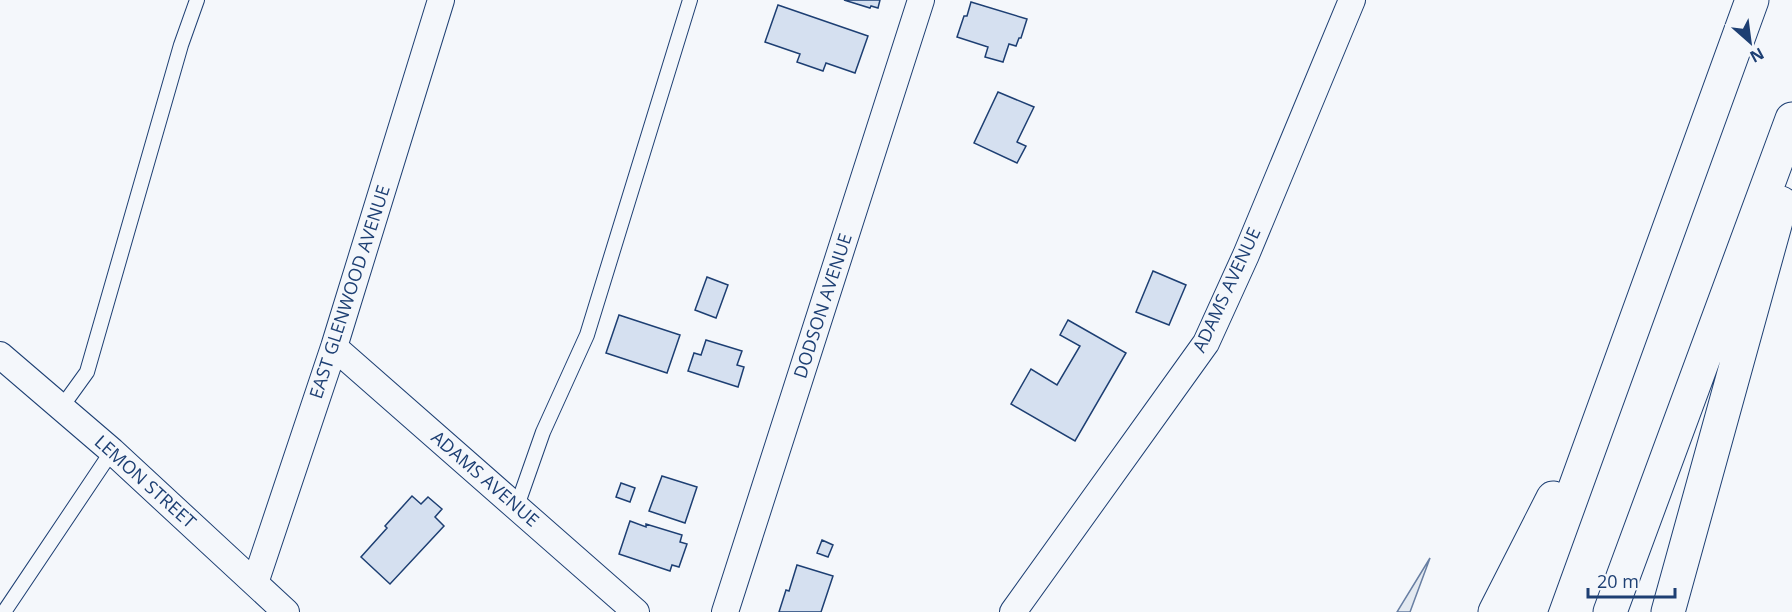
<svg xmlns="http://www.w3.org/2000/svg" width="1792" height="612" font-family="'Open Sans',sans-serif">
<rect width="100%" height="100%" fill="#f4f7fb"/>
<path fill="#e3e9f0" stroke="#687fa3" stroke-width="1.5" d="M1430,558l-20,54h-13z"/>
<path fill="#d5e0f0" stroke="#1d3f73" stroke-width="1.5" d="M844,0h36l-2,8 -7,-2 -1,2z
M971,2l56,17 -6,19h-2l-3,8 -7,-2 -6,18 -18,-5 3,-10 -31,-10 7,-21h3z
M778,5l90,31 -13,37 -29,-10 -3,8 -26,-9 3,-8 -35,-12z
M998,92l36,15 -17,35 9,4 -9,17 -43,-20z
M1153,271l33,14 -17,40 -33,-13z
M707,277l21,8 -12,33 -21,-8z
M619,315l61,20 -13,38 -61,-20z
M1068,320l58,33 -51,88 -64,-37 20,-35 26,16 23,-39 -20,-11z
M706,340l36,11 -5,14 7,2 -6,20 -50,-16 6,-18 7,2z
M662,476l35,11 -12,36 -36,-12z
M621,483l14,5 -5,14 -14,-5z
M412,496l9,8 7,-7 14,12 -7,8 9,9 -54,58 -29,-27 26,-29 -2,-2z
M630,521l16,6v-3l36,11 -2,7 7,2 -8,23 -7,-2 -2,6 -51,-17z
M822,540l11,5 -5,12 -11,-4z
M797,565l36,11 -12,36h-42l7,-22 3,1z"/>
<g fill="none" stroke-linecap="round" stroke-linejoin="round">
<defs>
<path id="service" d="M61,408l26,-36 94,-327 16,-45
M517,506l26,-74 44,-97 103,-335
M4,612l108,-161"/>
<path id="minor" d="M334,347l302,265
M0,355l112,96 174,161
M255,583l79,-236 107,-347
M725,612l196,-612
M1013,612l193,-269 40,-88 106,-255"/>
<path id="motorway" d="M1495,612l58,-114
M1530,612l222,-612
M1610,612l182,-493
M1668,612l113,-409"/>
</defs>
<use href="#service" stroke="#1d3f73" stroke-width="16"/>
<use href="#minor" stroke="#1d3f73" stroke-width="28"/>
<use href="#motorway" stroke="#1d3f73" stroke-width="35"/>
<use href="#service" stroke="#f4f7fb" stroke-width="14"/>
<use href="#minor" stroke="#f4f7fb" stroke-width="26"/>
<use href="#motorway" stroke="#f4f7fb" stroke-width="33"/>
</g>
<g text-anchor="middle" stroke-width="4.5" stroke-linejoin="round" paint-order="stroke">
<g font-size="18" fill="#1d3f73" stroke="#f4f7fb">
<text transform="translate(1227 290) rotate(-65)" y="6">ADAMS AVENUE</text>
<text transform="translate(350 292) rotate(-72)" y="6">EAST GLENWOOD AVENUE</text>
<text transform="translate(823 306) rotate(-72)" y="6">DODSON AVENUE</text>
<text transform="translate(485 479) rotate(41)" y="6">ADAMS AVENUE</text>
<text transform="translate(145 482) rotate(42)" y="6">LEMON STREET</text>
</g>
</g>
<g transform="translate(1750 42) rotate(152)" stroke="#f4f7fb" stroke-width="4.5" paint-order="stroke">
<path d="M0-4.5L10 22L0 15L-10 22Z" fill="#1d3f73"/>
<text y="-9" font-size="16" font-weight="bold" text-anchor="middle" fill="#1d3f73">N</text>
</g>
<path d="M1588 588v9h87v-9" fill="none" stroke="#1d3f73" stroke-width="3"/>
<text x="1597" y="588" font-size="18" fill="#1d3f73" stroke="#f4f7fb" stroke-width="4.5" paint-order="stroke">20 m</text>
</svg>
